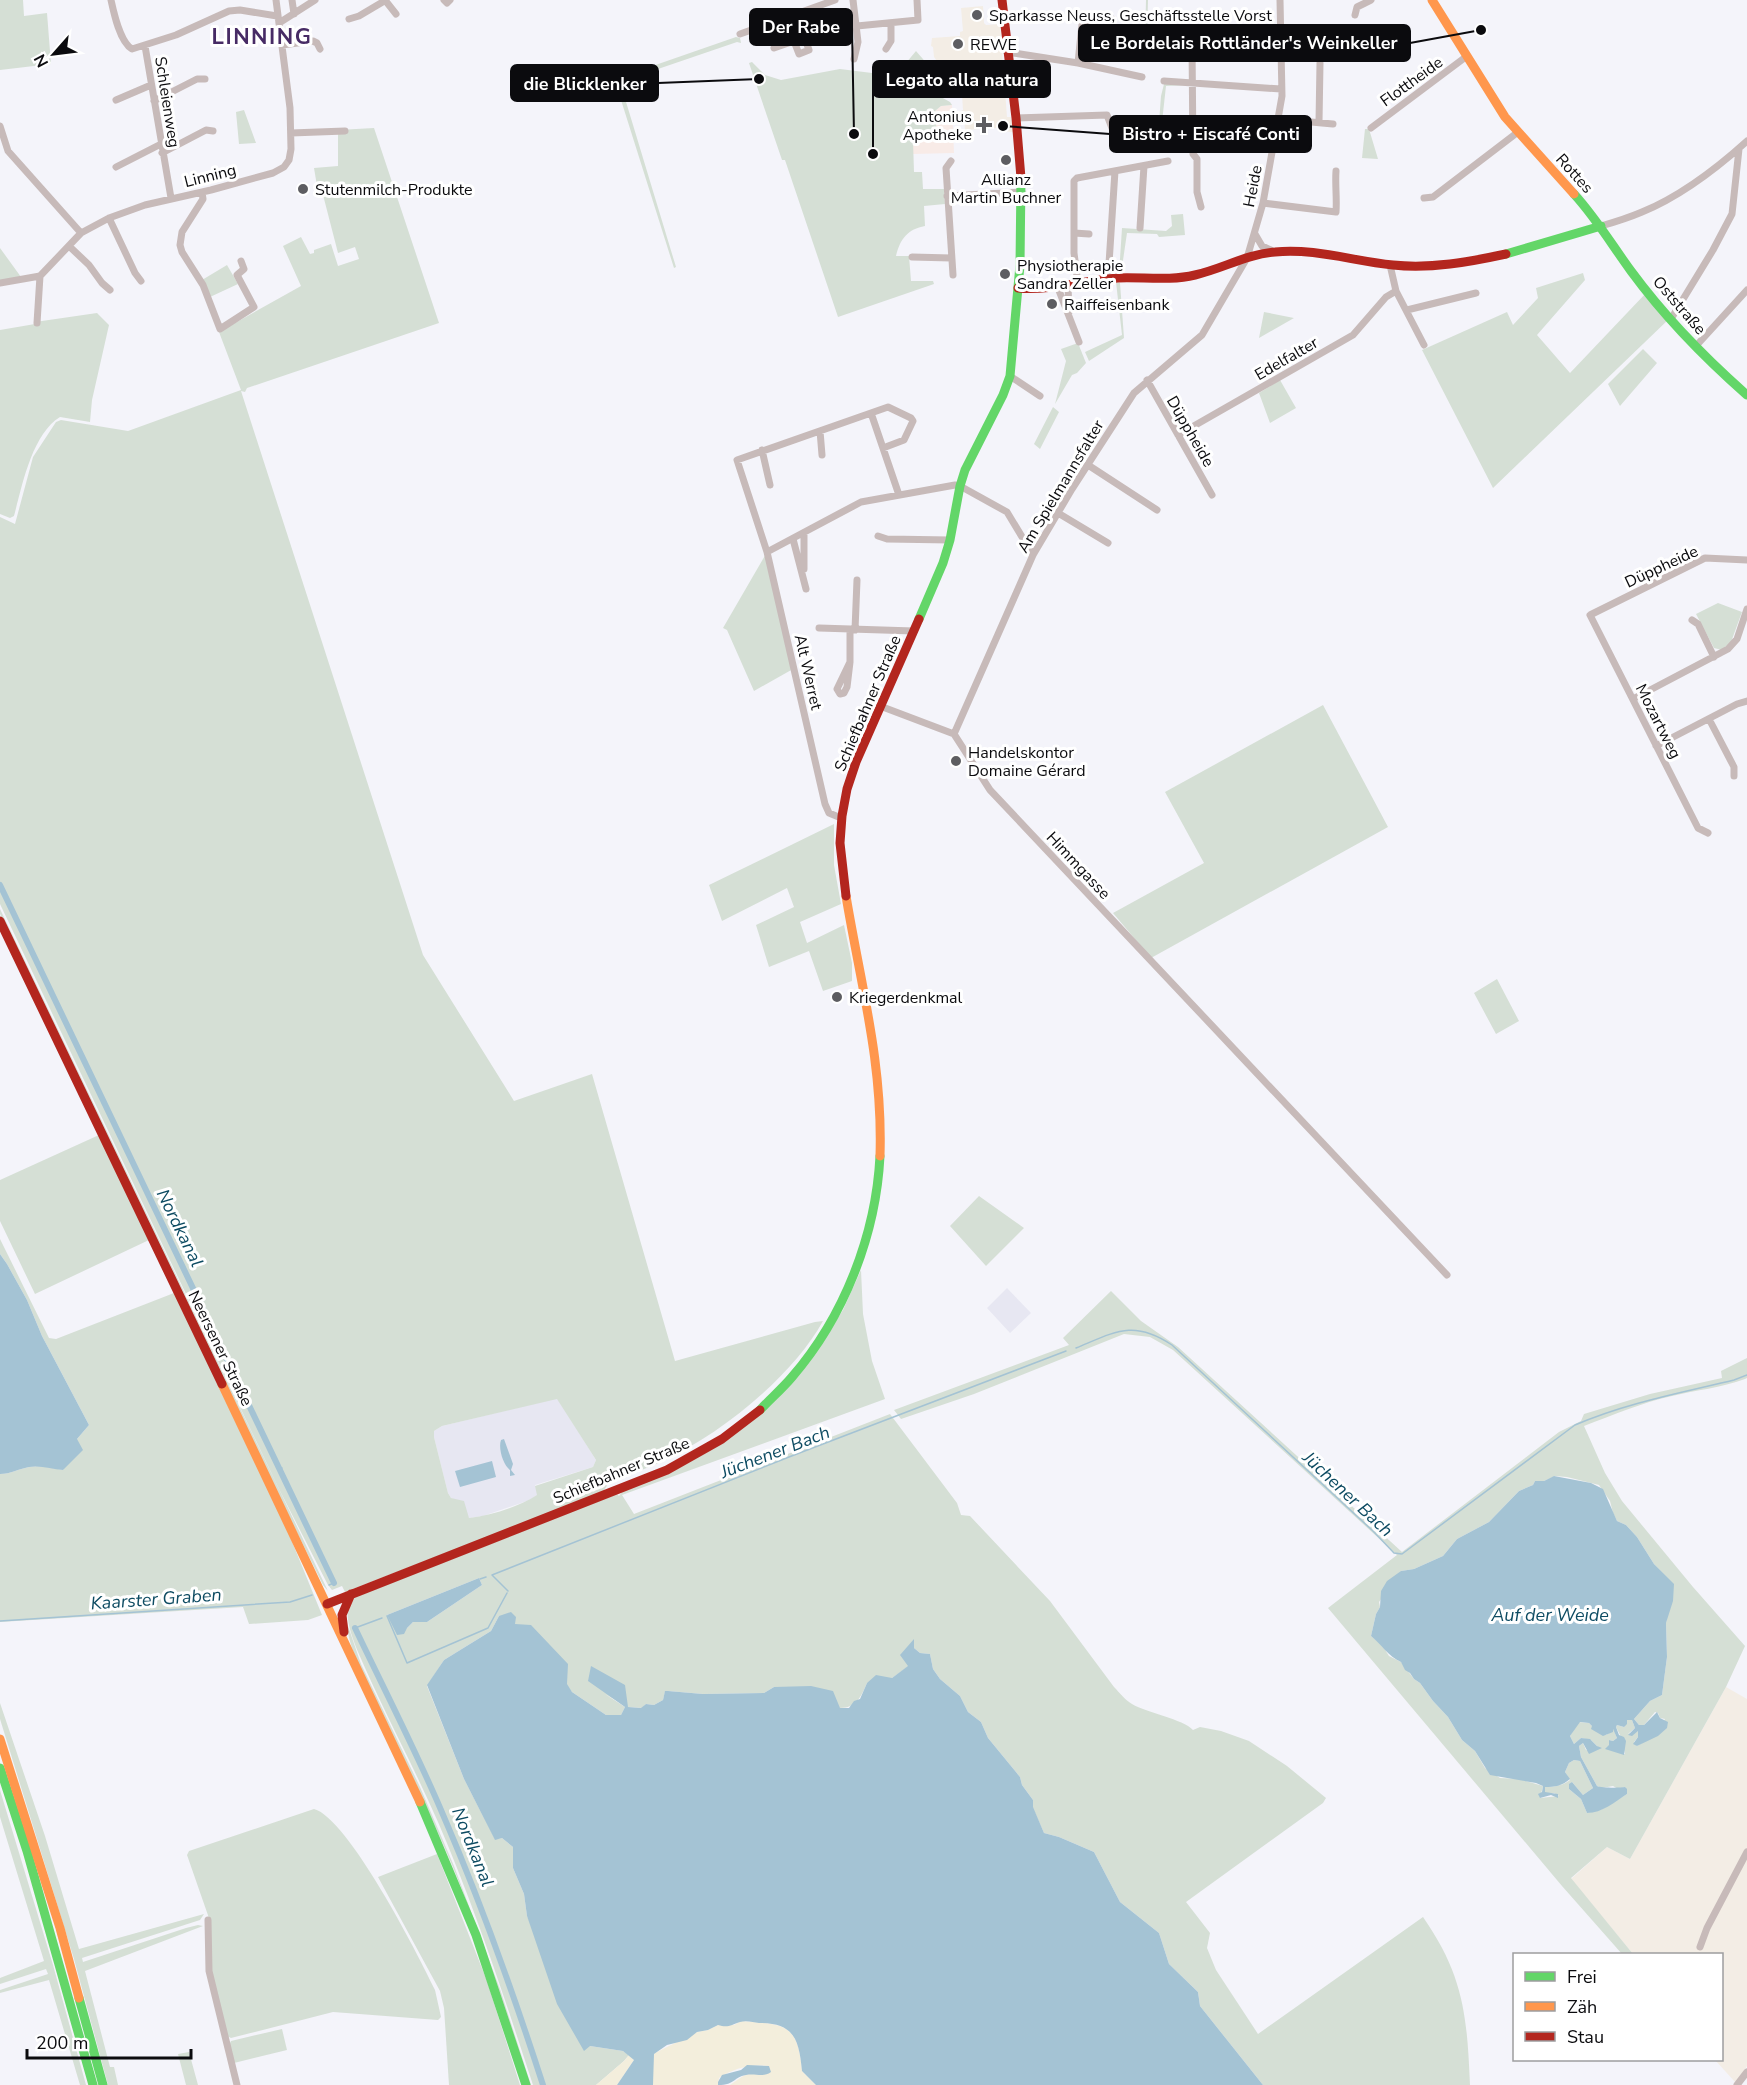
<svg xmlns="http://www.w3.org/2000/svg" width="1747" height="2085" font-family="'Nunito Sans',sans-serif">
<rect width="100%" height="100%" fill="#f4f4fa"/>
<path fill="#f3ede5" d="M983,6l1,17 2,2 14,-1 7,93h4l2,15 -14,-1 -3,-3 -31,2 -1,-16 -5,-2 4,-2 -3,-46 -23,-3 -3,-4 -1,-10 -2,-1 1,-8 28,-2v-4l3,-1 -2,-23z
M1726,1687l21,12v367l-11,17 -21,-23h7v-106h-89l-62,-75 36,-32 23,12z"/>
<path fill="#e7e7f2" d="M1007,1288l24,25 -21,20 -23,-25z
M557,1398l39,62 -3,7 -58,18 3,10 -11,6 -44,15 -14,2 -12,-17 -6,-3 -3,-5 -14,-56v-6l8,-5z"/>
<path fill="#f8ebe7" d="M952,105l2,48 -41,1v-13l24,-1 -2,-29 6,-5z"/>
<path fill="#d5dfd5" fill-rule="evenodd" d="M0,0h23l1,16 23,-3 4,51 -51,6z
M1146,0h2l-1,38 19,-1 2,20 -2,1 -7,-10 -14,-7z
M1143,18l1,26 4,4 13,4 2,7 -22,-3 1,-33h-13v-4z
M736,37l4,1 1,5 -4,-1 -117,40 56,185 -2,1 -59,-187 3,-3z
M916,51l13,15h24l3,4 -3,10 -12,4 -3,5 3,8 9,5 2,3 -11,1 -6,5 2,29 -24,1 1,31h8l1,17h21l1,15 -21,2 1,20c-17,3 -25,13 -29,30h13l2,25h22l1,3 -96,33 -53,-157h-3l-33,-97 3,-1 13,13 16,5 59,-11 48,6 13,-6z
M1164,84l28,1 -26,1 -5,45 12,7v15l-7,-2 -8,-15 3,-40z
M244,110l12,33 -17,1 -3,-32z
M374,128l65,195 -192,65 -2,4 -4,-1 182,564 91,146 78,-27 83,287 140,-39 8,-1c-31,56 -102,113 -160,140 -18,8 -36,15 -55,23l-5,8 -258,100 -3,-6 -10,4 -4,-5 -48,-94 -280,-587v-387l15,7 18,-67 23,-35 5,-2 67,11 113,-41 -22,-58 82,-46 -18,-40 18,-9 9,17 4,-1v-3l17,-6 7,22 21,-7 -4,-12 -17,6 -16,-62 -4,1 -4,-24 24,-2v-36zM557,1399l39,61 -3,7 -58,19 2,9c-19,12 -45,20 -68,23l-5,-17 -13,-3 -3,-5 -14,-56v-6l8,-5z
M1365,129h4l9,30 -16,-1z
M1183,214l2,21 -26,2 -2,-3 -30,-1 -6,41h-2l3,-46 44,3 6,-5 -1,-11z
M0,248l21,29 -21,4z
M227,265l11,19 -28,13 -8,-17z
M1583,273l2,7 -48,55 33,38 76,-80 23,26 -176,169 -71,-138 85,-38 6,13 25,-27 -2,-10z
M1116,282l4,1 4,55 -35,23 -4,-9 37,-17z
M1264,312l30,6 -35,20z
M97,313l12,12 -17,75 -2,22 -30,-5c-28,17 -38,69 -46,99l-4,2 -10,-4v-184l35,-6v-2z
M1078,343l8,20 -9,10 -5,2 -17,29 11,-43 -5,-12z
M1643,349l14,14 -37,43 -12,-22z
M1280,380l16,28 -26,15 -11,-30z
M1053,407l6,5 -19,37 -6,-5z
M767,552l26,117 -39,22 -27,-61 -4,-2z
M1718,603l24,9 -11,30 -9,8 -8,-2 -18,-34z
M1323,705l65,122 -237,131 -38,-45 91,-50 -39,-71z
M834,824v41l7,39 -41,18 7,21 37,-18 8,38v18l-29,10 -14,-40 -40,16 -13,-42 38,-18 -7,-19 -65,33 -13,-36z
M0,909l328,682 -5,-6 -46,-93 -277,-578z
M1497,979l22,42 -23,13 -22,-41z
M99,1135l50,105 -114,54 -35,-73v-41z
M979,1196l45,32 -38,38 -36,-40z
M0,1239l49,99 7,1 118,-46 110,229 38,93 -14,5 -59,4 -6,-17 -243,15v-148c11,0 18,-5 29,-7 11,-2 23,1 34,3l14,-31 12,-14 -47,-89 -15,-36 -20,-36 -7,-10z
M861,1270l2,44 9,47 13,38 -263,96 12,19 256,-100 67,89 4,12 9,1 80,85 64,86c6,6 11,13 18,17 15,9 51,15 61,26l7,-3 21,4 28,10 38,25 39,32 -3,5 -137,99 24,31 -3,15 9,22 42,64 165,-117c41,59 44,99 47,168h-207l-63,-79 -2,-14 -29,-28 -10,-31 -39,-31 -26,-50 -35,-15 -15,-4 -12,-27 1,-6 -11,-15 -2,-8 -32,-39 -7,-16 -13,-10 -8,-16 -20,-17 -7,-10 -3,-15 -10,-1 -6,-5 -5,18 -17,12 -25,5c-6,14 -11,25 -27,25l-66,-21 -10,6 -61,1 -35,-3 -3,1 -2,8 -9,5 -8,-1 -4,4 -14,-1 -23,-13 20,13 -4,8h-15l-34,-23 -57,-68 -16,-8 -8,15 -47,29 -17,26 37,93 31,60 7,-1 11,9v21l11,26 3,22 63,130 33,5 6,4 -5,6 -28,24h-63c-29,-89 -58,-177 -95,-263 -25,-57 -55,-112 -80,-170 -6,-15 -14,-35 -9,-51l14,-7 254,-100 2,2 3,-4 132,-73 71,-81 18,-28zM479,1578l3,7 -55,37h-14l-6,6 -20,-13z
M1111,1291l30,30 37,26 224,205 157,-120 22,-11 3,-7 66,-20 72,-16 -1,-7 26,-13v20l-2,1c-24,9 -49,11 -73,17 -31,7 -59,19 -88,30l21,47 17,28 71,86 52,59 -19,41 -96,172 -23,-12 -36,31 62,76h-11l-60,-68 -234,-278 69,-53 -224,-205 -23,-13 -26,-3 -150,60 -73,25 -7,-9 175,-65 -6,-7zM1555,1476l12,1 32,8 11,16 3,12 4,8 9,4 11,12 17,27 19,20 -7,39 1,34 -5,38 -12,6 -16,18 5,6h5l11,-13 3,1 2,5 5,1 -9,16 -19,11 -3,-4 4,-5v-6l-10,3 7,-6 -3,-8h-5l-3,7 -7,-2 -1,2 5,10 4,17h-3l-13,-9v-5l4,1 4,-3 -4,-10 -1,3 -6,4 -14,-6v-3l-3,-3 -11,-1 -8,14 4,8 7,-6 10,2 8,8 -6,3 -7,-1 -3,-7 -4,3 2,11 16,29 5,2 11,-2 5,3 7,-2 2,7 -25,15 -15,4 -6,-14 -12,-10 3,-7 11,13 10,-7 -13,-27 -6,-1 -5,3 -4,9 5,8c-8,6 -16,7 -25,7l-1,6h10l5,3 -19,2 3,-12 -24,-7 -19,-1 -15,-10 -10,-17 -13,-11 -14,-23 -15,-16 -13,-18 -6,-4 -13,-17 -12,-6 -7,-11 -11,-9 5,-22 4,-7 -1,-5 22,-31 13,-2 29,-13 14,-17 32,-17 30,-31 14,-6 2,-4h9z
M347,1623l14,41 59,123 34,79 46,123 31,96h-2c-25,-73 -47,-148 -77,-220 -21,-50 -45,-100 -68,-149 -12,-25 -37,-67 -37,-93z
M0,1703l45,133 34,113 125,-35 -4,6 -118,38 1,4 103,-34 12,-3 5,1 -118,45 25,96h4l4,18h-10l-34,-126 -74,-240z
M0,1790l53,175 33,120h-6l-31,-105 -49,13v-3l48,-16 -2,-5 -46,15v-6l44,-17 -44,-144z
M314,1809c34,9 104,145 121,181l6,27 -3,3 -105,-8 -102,26 -4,-2 -16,-66 -1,-49 -23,-66 2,-4z
M437,1854l50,127 33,104h-71l-5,-77 -4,-17 -62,-114z
M282,2029l5,21 -53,13 -5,-18 2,-4z
M189,2052l9,33h-12l-8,-31z"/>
<path fill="#f3eedc" d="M741,2021c43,4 57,1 61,50l14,14h-86l13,-9 26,-10c-18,-2 -35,2 -50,12l-1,7h-65v-31l44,-22 11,-2 10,-5h16z
M629,2055l5,5 -17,25h-21l28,-24z"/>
<path fill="#a4c3d4" d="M0,1254l7,10 20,36 15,36 47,89 -12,14 6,11 -20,20c-11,-1 -23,-5 -34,-3 -11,2 -18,7 -29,7z
M504,1439l9,25 -2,6 4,5 -5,1v-6c-7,-5 -12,-22 -9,-30z
M492,1461l4,16 -36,10 -5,-16z
M1554,1476l37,7 12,6 14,32 9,4 11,12 17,27 20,20 -1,17 -7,22 1,34 -5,38 -12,6 -16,18 5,6h5l13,-13 3,6 8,4 -1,6 -9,8 -21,10 -4,-2 5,-7v-6l-6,5 -4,-1 7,-7 -3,-8h-5v4l-3,3 -7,-2 -1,2 3,8 5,2 2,4 -2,14 -19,-6 4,-4v-5l4,1 4,-3 -4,-9v3l-10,4 -12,-7 1,-3 -3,-3 -9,-1 -10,14 4,8 7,-6 9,1 7,7 5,2 -13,6 -6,-11 -4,3 2,11 16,29c4,2 23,2 28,1l2,2v5c-12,8 -25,19 -40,19l-6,-14 -12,-10v-5l3,-2 11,13 10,-7 -13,-27 -6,-1 -5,3 -4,9 5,7c-8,7 -15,8 -25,8v5l13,2v4l-7,-3 -11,3 -2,-4 4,-2 1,-6 -7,-3 -46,-8 -15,-24 -13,-11 -14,-23 -15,-16 -13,-18 -6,-4 -4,-6 -5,-3 -4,-8c-13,-6 -19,-17 -30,-26l5,-22 4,-7 1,-16 6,-10 14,-10 13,-2 29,-13 14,-17 32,-17 30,-31 14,-6 2,-4h9z
M479,1578l3,7 -55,37h-14l-6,6 -3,6 -7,1 -10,-20z
M511,1612l5,5 -1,7 16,1 37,39 -1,20 5,8 34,23h15l4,-8 -37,-26 3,-15 34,19 3,22 13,1 5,-4 8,1 9,-5 2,-9h3l35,3 61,-1 10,-6 37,-1 22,5 7,17h9l5,-7 6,-2 7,-16 9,-8 16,3 16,-12 -8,-11 14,-16v9l6,5 10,1 3,15 7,10 20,17 8,16 13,10 7,16 32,39 2,8 11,15v7l11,26 15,4 35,15 26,50 39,31 10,31 29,28 2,14 63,79h-447l-14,-14c-3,-32 -8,-48 -43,-48 -6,-1 -13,-3 -19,-1 -9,3 -12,6 -22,3l-10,5 -11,2 -10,8 -20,5 -13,9 -1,31h-36l17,-25 -11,-9 -33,-5 -6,5 -27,-47 -30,-88 -3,-22 -11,-26v-21l-11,-9 -7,2 -31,-61 -37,-94 17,-25 47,-29 8,-15z
M747,2065l22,1 2,6c-8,6 -15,1 -25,3 -13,2 -10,10 -28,10v-3l4,-7 19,-5z"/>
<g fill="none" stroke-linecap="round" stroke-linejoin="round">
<path stroke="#a4c3d4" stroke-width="1.5" d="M1076,1348c39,-16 57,-29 96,-3l201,186 21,22 8,1 173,-129c51,-22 105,-32 159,-45l13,-5
M280,1469l2,-1
M480,1579l6,-2
M329,1585l5,-2
M508,1591l-16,-16 297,-118 277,-106
M387,1616l20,47 81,-35 19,-35
M0,1621l290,-19 22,-7
M355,1628l27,-10"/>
<path stroke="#a4c3d4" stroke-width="6" d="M0,885l334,698
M355,1628c29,61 60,121 86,182 39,90 72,182 102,275"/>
<path stroke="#c7bab9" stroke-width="7" d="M111,0c3,14 9,42 21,49l44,-14 53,-24 11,-1 37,6
M292,0l2,14
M385,0l11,14
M444,0l3,3 3,-3
M853,0l5,42 -4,17
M1355,15l2,-8 14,-7
M785,18l14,36 10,-4 -4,-11 -10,4
M349,19l10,-3 27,-16
M279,23l36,-23
M857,26l61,-6 -1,-20
M740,34l95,-34
M1192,44l1,110 4,5v33l4,15
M282,45l31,-4 4,2 3,6
M145,46l26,152
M774,48l20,-7
M886,49l5,-8v-18
M1007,52l71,11 64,14
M1078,63l4,-39 7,-4 23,-1
M1164,81l117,8
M116,100l35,-15
M154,101l43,-22h8
M1016,118l91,-3 8,21
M1278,119l55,5
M1319,122l1,-59
M0,126l8,25 73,82
M1371,128l96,-72
M291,133l54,-2
M162,153l44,-23 7,1
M951,161l-5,7 7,107
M116,167l45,-23
M202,192l1,7 -21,33 -2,13 2,7 21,33 17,44 34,-22 -17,-32 7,-6 -3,-8
M947,196l75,-4
M1424,198l9,-1 85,-65
M1263,203l73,9c1,-14 -1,-27 0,-41
M109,218l26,55 6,8
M1601,226c14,-4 27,-8 41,-14 39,-16 74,-43 105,-71
M1140,228l4,-62
M1074,233l15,1
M1255,234l7,12 13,6
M69,246l20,19 13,18 8,7
M912,257l39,1
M1390,265l6,26 28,54
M1108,279l7,-108
M0,283l40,-7 41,-43 28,-15 36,-13 66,-15 62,-17 11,-6 5,-7 2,-11 -1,-41 -14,-108
M1078,284l-4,-31v-72l3,-3 91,-17
M1068,286l1,26
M1058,288l21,54
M1407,310l69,-17
M1671,319l42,-69 19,-36 7,-65
M37,323l3,-47
M1696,346l51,-56
M1010,376l30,20
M1147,380l65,115
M871,413l28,82
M820,431l2,24
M1178,435l175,-100 33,-38 10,-6
M762,450l8,35
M1088,465l69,45
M1058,513l50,30
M878,536l9,3 63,1
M793,539l13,50
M767,552l-30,-92 151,-53 23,11 2,3 -9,19 -21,8
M804,569v-36
M1692,620l6,4 16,33
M819,628l95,3
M855,630l2,-50
M850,662l-3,25 -3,6 -4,1 -3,-5 13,-27v-32
M1633,699l95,-50 9,-10 10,-30
M880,706l74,28 36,56 457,485
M1709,719l25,48v9
M954,734l79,-179 39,-66 62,-96 68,-58 45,-77 16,-55 19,-107 -2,-96
M1656,746l81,-42 10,-3
M841,818l-12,-5 -4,-9 -58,-252 94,-50 94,-17 5,1 47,26 26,43
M1708,833l-10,-5 -108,-213 115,-57 42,2
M208,1920l1,51 28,114
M1700,1947l7,-19 40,-76
M1737,2085l10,-13"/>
<path stroke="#63d668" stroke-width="9" d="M1574,194c22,24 38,51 57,77 33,45 74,87 116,124
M1506,254l95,-28
M919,619l24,-56 7,-23 10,-54 5,-16 38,-75 7,-19 10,-111 1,-87
M760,1410c10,-11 22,-21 32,-33 52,-60 84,-142 88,-221
M0,1768l27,83 66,234
M420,1802l56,133 50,150
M79,1998l24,87"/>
<path stroke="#ff974d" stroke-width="9" d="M1432,0l73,117 69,77
M846,896c15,90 37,167 34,260
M222,1384l198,418
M0,1739l60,189 19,70"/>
<path stroke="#b3261e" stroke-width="9" d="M1002,0l14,118 5,60
M1018,288c34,3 66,-8 100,-10 26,-1 52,3 77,-3 27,-6 52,-21 80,-23 39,-4 78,9 118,13 38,4 76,-3 113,-11
M846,896l-6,-53 2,-27 5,-27 9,-27 63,-143
M0,921l222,463
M327,1604l340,-134 55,-31 38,-29
M344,1632l-2,-17 9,-21"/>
</g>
<g fill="#5d5d61" stroke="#fff" stroke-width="2">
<circle cx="977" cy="15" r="6"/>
<circle cx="958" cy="44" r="6"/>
<path d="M981 116h6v6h6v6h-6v6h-6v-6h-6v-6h6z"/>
<circle cx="1006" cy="160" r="6"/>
<circle cx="303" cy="189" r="6"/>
<circle cx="1005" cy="274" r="6"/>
<circle cx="1052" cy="304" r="6"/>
<circle cx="956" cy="761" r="6"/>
<circle cx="837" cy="997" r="6"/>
</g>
<g text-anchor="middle" stroke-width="6" stroke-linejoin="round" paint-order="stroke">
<g font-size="16" fill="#0b0b0e" stroke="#fff" text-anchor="start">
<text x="989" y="21">Sparkasse Neuss, Geschäftsstelle Vorst</text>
<text x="970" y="50">REWE</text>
<text x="972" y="122" text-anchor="end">Antonius<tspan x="972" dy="18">Apotheke</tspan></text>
<text x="1006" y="185" text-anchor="middle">Allianz<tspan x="1006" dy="18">Martin Buchner</tspan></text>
<text x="315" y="195">Stutenmilch-Produkte</text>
<text x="1017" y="271">Physiotherapie<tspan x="1017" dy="18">Sandra Zeller</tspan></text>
<text x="1064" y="310">Raiffeisenbank</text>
<text x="968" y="758">Handelskontor<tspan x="968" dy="18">Domaine Gérard</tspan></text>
<text x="849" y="1003">Kriegerdenkmal</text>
</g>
<g font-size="16" fill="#0b0b0e" stroke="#fff">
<text transform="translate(1411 81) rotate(-36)" y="6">Flottheide</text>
<text transform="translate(168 102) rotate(81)" y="6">Schleienweg</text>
<text transform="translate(1575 173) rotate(48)" y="6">Rottes</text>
<text transform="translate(210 175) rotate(-14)" y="6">Linning</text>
<text transform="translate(1252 186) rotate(-79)" y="6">Heide</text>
<text transform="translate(1680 305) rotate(49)" y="6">Oststraße</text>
<text transform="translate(1286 358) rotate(-30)" y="6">Edelfalter</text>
<text transform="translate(1191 431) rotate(60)" y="6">Düppheide</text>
<text transform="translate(1060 486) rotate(-59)" y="6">Am Spielmannsfalter</text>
<text transform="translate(1661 566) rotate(-25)" y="6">Düppheide</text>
<text transform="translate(809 672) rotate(77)" y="6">Alt Werret</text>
<text transform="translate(867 703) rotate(-67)" y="6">Schiefbahner Straße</text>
<text transform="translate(1659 721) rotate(63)" y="6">Mozartweg</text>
<text transform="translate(1079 865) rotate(47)" y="6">Himmgasse</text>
<text transform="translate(221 1348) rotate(64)" y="6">Neersener Straße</text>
<text transform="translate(621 1470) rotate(-23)" y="6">Schiefbahner Straße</text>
</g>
<g font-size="18" font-style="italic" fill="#0d4b62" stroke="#fff">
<text transform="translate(180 1228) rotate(64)" y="6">Nordkanal</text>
<text transform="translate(775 1452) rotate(-21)" y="6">Jüchener Bach</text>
<text transform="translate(1348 1494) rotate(43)" y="6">Jüchener Bach</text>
<text transform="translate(156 1599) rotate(-4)" y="6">Kaarster Graben</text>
<text x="1550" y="1621">Auf der Weide</text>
<text transform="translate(473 1847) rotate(68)" y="6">Nordkanal</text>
</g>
<g font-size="22" font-weight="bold" letter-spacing="1.5" fill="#472b65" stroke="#fff">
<text x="262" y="44">LINNING</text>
</g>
</g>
<path fill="none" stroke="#0b0b0e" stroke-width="2" d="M854 134L852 27M1481 30L1410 43M873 154L873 79M759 79L658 83M1003 126L1110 134"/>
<g fill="#0b0b0e" stroke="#fff" stroke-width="2">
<circle cx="854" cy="134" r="6"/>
<circle cx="1481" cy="30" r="6"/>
<circle cx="873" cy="154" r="6"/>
<circle cx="759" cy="79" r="6"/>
<circle cx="1003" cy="126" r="6"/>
</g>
<g fill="#0b0b0e" stroke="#0b0b0e" stroke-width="2">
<rect x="750" y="9" width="102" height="36" rx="6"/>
<rect x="1079" y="25" width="331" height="36" rx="6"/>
<rect x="873" y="61" width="177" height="36" rx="6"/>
<rect x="511" y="65" width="147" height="36" rx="6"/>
<rect x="1110" y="116" width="201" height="36" rx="6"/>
</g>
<g font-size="18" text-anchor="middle" font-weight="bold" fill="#fff">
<text x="801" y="33">Der Rabe</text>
<text x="1244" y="49">Le Bordelais Rottländer's Weinkeller</text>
<text x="962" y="86">Legato alla natura</text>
<text x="585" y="90">die Blicklenker</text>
<text x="1211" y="140">Bistro + Eiscafé Conti</text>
</g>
<rect x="1513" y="1953" width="210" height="108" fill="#ffffff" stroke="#9d9d9f" stroke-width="1.5"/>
<rect x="1525" y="1972" width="30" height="9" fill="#63d668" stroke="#9d9d9f" stroke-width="1.5"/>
<text x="1567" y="1983" font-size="18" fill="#0b0b0e">Frei</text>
<rect x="1525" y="2002" width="30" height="9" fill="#ff974d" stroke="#9d9d9f" stroke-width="1.5"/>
<text x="1567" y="2013" font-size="18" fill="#0b0b0e">Zäh</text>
<rect x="1525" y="2032" width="30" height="9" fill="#b3261e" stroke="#9d9d9f" stroke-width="1.5"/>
<text x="1567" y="2043" font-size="18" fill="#0b0b0e">Stau</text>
<g transform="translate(54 54) rotate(242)" stroke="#ffffff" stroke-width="4.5" paint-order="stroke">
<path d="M0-4.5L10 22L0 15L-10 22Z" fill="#0b0b0e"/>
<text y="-9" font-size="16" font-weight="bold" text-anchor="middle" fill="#0b0b0e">N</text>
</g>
<path d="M27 2049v9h164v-9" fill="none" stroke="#0b0b0e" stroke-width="3"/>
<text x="36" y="2049" font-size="18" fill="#0b0b0e" stroke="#ffffff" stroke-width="4.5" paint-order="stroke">200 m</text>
</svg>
